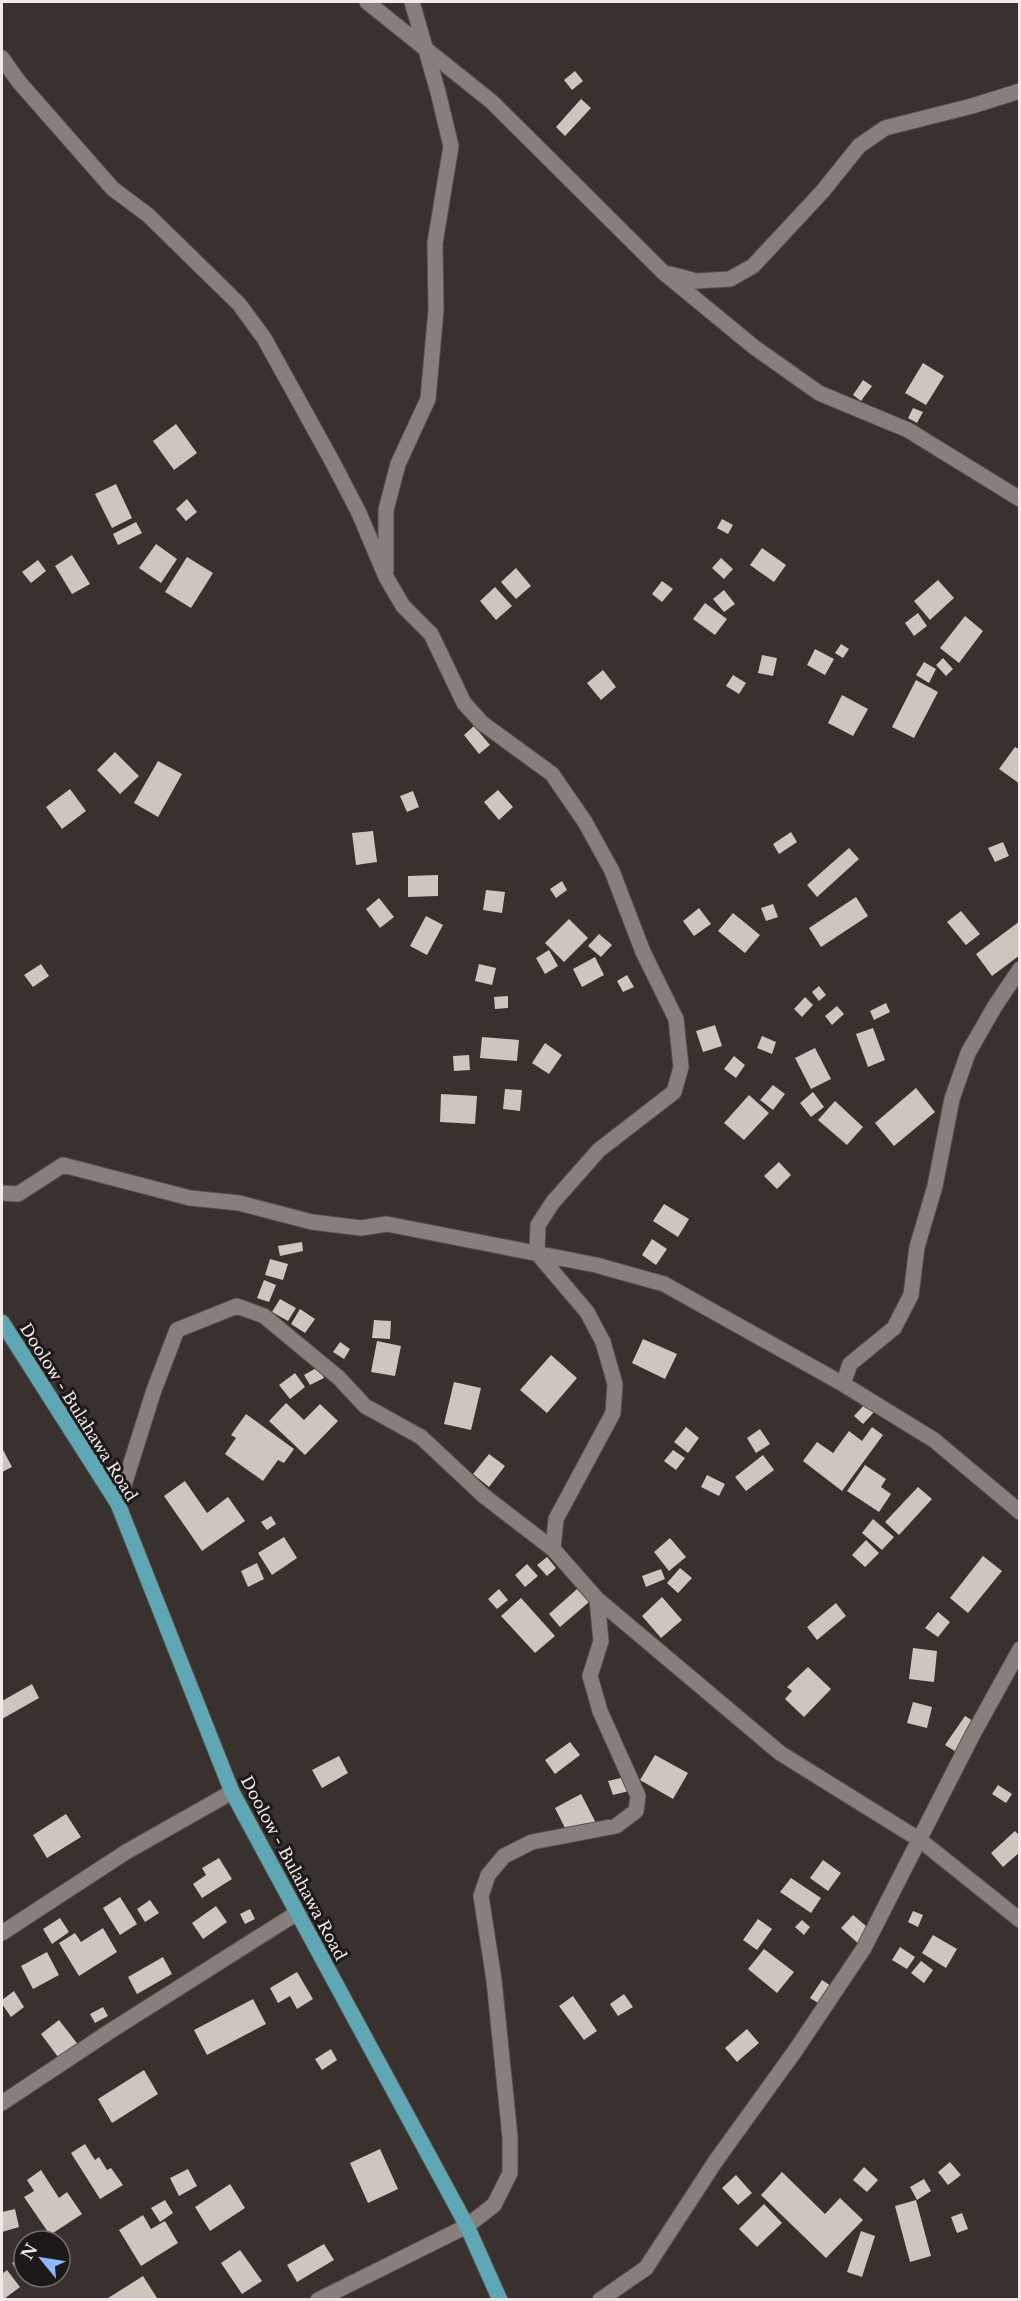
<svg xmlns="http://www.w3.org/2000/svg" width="1021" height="2301" font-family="'Libre Baskerville',serif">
<rect width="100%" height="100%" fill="#39312e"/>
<path fill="#cdc5be" d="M575,71l8,10 -11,9 -8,-10z
M581,99l10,9 -26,28 -9,-9z
M923,363l21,13 -18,29 -21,-12z
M863,380l9,6 -11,15 -8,-6z
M913,408l10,4 -6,11 -9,-5z
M176,424l21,29 -23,17 -21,-29z
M116,484l16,34 -20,10 -17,-34z
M187,499l10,13 -11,9 -10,-12z
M722,519l11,6 -5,9 -11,-6z
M136,522l6,11 -24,12 -5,-11z
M156,544l21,15 -16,24 -22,-15z
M762,548l24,17 -12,17 -24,-17z
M72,555l18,29 -18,10 -17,-28z
M187,557l26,16 -22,35 -26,-16z
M721,558l12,11 -9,10 -12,-11z
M38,560l8,11 -15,12 -9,-11z
M516,568l15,18 -15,13 -15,-17z
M938,580l16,18 -24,22 -16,-19z
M662,581l11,8 -11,13 -10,-8z
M495,587l17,19 -16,14 -16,-19z
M724,590l11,14 -11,8 -11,-13z
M705,603l22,16 -12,16 -22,-16z
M918,613l9,13 -13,10 -9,-13z
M965,616l18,15 -24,32 -19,-15z
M841,644l8,5 -6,9 -8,-5z
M815,649l19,10 -9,16 -18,-10z
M762,655l15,3 -4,18 -15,-3z
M943,658l10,11 -7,7 -10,-11z
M924,662l12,7 -7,14 -13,-8z
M603,670l13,17 -15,13 -14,-17z
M733,675l13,8 -7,11 -13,-8z
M916,680l22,12 -24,46 -22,-11z
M842,695l26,14 -15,27 -25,-13z
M474,726l16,19 -11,9 -15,-19z
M1015,747l5,3v34l-21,-15z
M115,752l24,24 -19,18 -23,-24z
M158,761l24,13 -24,43 -24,-14z
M70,789l16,22 -24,18 -16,-22z
M498,790l15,17 -14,13 -15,-18z
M413,791l6,16 -12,5 -7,-16z
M373,831l4,31 -21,3 -4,-32z
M791,832l6,10 -18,12 -6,-10z
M1003,842l6,14 -14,6 -7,-14z
M849,848l10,11 -42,38 -10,-12z
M438,875v21l-30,1v-21z
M562,881l5,9 -11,8 -6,-9z
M486,890l19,2 -3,21 -19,-3z
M856,897l12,19 -47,31 -12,-19z
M379,898l15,19 -14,11 -14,-19z
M773,904l5,13 -12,4 -5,-13z
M699,908l12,16 -17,12 -11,-15z
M961,911l19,23 -14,11 -19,-23z
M733,913l27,22 -15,18 -27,-22z
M426,916l17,9 -16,30 -17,-9z
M569,919l19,19 -24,24 -19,-19z
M1020,921v34l-28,21 -16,-22z
M599,934l13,11 -11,12 -13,-11z
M549,950l9,16 -13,8 -9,-16z
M595,957l9,18 -22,12 -9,-18z
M41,964l8,12 -16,11 -9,-12z
M479,964l17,4 -4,17 -17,-4z
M627,975l7,12 -11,5 -6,-11z
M819,986l7,9 -7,6 -7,-9z
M508,996v12l-13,1 -1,-12z
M805,997l8,8 -11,12 -8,-8z
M886,1003l4,9 -16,8 -4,-9z
M837,1006l7,8 -12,11 -7,-9z
M715,1025l7,21 -19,6 -7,-21z
M873,1028l12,32 -17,7 -12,-33z
M762,1036l14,6 -4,12 -15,-6z
M482,1037l37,3 -2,21 -37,-3z
M545,1043l17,12 -13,19 -17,-11z
M815,1048l16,31 -20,10 -16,-31z
M469,1055l1,15 -16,1 -1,-15z
M734,1056l11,9 -9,13 -12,-9z
M773,1085l12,9 -12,16 -13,-10z
M916,1088l19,24 -41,34 -19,-23z
M505,1089l17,1 -2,21 -17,-2z
M813,1092l11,15 -13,10 -11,-14z
M441,1094l36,2 -2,28 -35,-2z
M749,1095l20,18 -25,27 -20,-17z
M835,1101l28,26 -16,18 -29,-25z
M779,1162l12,13 -14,14 -13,-13z
M664,1204l25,15 -11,18 -25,-16z
M652,1239l15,10 -11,16 -14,-10z
M302,1242l1,9 -23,5 -2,-10z
M270,1259l18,5 -5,16 -18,-5z
M264,1280l12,5 -7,17 -12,-4z
M280,1299l16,9 -8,13 -16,-9z
M300,1309l15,10 -10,14 -14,-9z
M374,1320l17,1 -1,18 -18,-1z
M643,1339l34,15 -12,25 -33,-16z
M377,1341l24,5 -6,30 -24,-4z
M340,1342l10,7 -6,10 -11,-7z
M551,1355l26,23 -30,35 -27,-23z
M318,1367l6,11 -14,7 -6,-10z
M295,1373l10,14 -15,12 -11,-14z
M454,1382l27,6 -10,42 -27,-6z
M286,1403l18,17 16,-16 18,17 -33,34 -36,-34z
M865,1404l9,8 -11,12 -9,-8z
M246,1414l48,35 -10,14 -6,-3 -15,21 -38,-27 11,-16 -5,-3z
M686,1427l13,11 -11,15 -14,-11z
M872,1427l11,8 -41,56 -39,-30 14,-19 16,11 16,-22 13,10z
M760,1429l10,15 -14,9 -9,-15z
M2,1448l10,19 -10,5z
M673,1450l12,8 -9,12 -12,-9z
M489,1454l16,12 -16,21 -16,-13z
M763,1455l11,15 -28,21 -11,-14z
M865,1465l21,14 -5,8 10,7 -12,18 -32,-21z
M707,1475l18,9 -6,12 -18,-9z
M185,1481l22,32 21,-16 17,24 -43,30 -38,-55z
M918,1487l14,12 -33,36 -14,-13z
M271,1516l5,8 -9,6 -6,-8z
M873,1519l21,18 -12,13 -20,-17z
M284,1537l13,21 -25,17 -14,-22z
M670,1538l16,19 -17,14 -15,-19z
M866,1540l13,13 -14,14 -13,-12z
M983,1556l19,15 -34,42 -18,-15z
M547,1557l9,11 -9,8 -10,-11z
M257,1563l7,16 -16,8 -7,-16z
M527,1564l11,12 -13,11 -10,-12z
M680,1568l12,10 -14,15 -11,-10z
M661,1569l4,10 -19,8 -4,-11z
M499,1589l9,11 -11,9 -9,-10z
M577,1589l12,13 -29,25 -11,-13z
M662,1597l20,23 -21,18 -19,-22z
M521,1598l34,38 -20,17 -34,-37z
M836,1603l10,13 -29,24 -10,-13z
M938,1612l12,10 -12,15 -13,-9z
M913,1648l24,3 -3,31 -25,-3z
M808,1667l23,22 -27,28 -19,-18 7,-8 -5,-4z
M32,1684l7,14 -37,21v-18z
M913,1702l19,5 -5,21 -20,-5z
M965,1716l13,8 -20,29 -13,-8z
M570,1742l10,13 -25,19 -10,-14z
M655,1755l33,18 -15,26 -33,-19z
M339,1756l9,17 -26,15 -10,-18z
M625,1777l4,14 -16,4 -5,-14z
M998,1785l14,9 -6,9 -14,-9z
M581,1794l15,29 -26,15 -15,-30z
M66,1814l15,23 -34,21 -14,-23z
M1015,1831l5,5v16l-17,15 -12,-14z
M219,1858l13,21 -30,19 -9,-14 13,-9 -4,-7z
M823,1860l18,13 -13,18 -18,-13z
M791,1878l30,20 -10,15 -31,-21z
M120,1897l17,27 -17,11 -17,-27z
M150,1900l9,13 -14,9 -8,-13z
M216,1906l11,16 -24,17 -11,-16z
M250,1909l5,10 -10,5 -5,-10z
M913,1911l10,4 -5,12 -10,-5z
M853,1915l19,16 -12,14 -19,-17z
M60,1918l9,14 -17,12 -9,-15z
M758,1919l14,10 -15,21 -14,-10z
M802,1920l8,7 -6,8 -9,-8z
M103,1928l14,24 -38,24 -20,-33 16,-10 6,9z
M933,1935l24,14 -11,19 -24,-15z
M900,1947l15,10 -8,12 -15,-9z
M764,1949l30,23 -17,21 -29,-24z
M47,1952l12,23 -26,14 -12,-23z
M163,1957l9,17 -35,20 -9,-17z
M921,1961l12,9 -9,13 -13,-10z
M297,1972l16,27 -16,10 -7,-13 -12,7 -8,-15z
M822,1980l12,8 -11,18 -13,-8z
M14,1991l10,16 -13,10 -9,-13v-4z
M624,1994l9,13 -15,9 -8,-12z
M573,1996l24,35 -13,9 -25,-34z
M253,1999l13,25 -59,31 -13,-25z
M103,2007l5,9 -13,7 -5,-9z
M59,2020l21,27 -19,14 -20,-27z
M747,2029l12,14 -22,19 -12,-14z
M331,2049l6,11 -15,10 -7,-11z
M144,2070l14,24 -46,29 -14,-24z
M85,2144l10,16 4,-3 8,13 4,-2 12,17 -23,14 -29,-46z
M380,2149l18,40 -30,14 -18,-40z
M950,2162l11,13 -13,10 -10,-13z
M864,2167l14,13 -11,12 -14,-12z
M188,2169l9,17 -18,10 -9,-18z
M41,2170l18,28 8,-6 15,22 -32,21 -26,-38 10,-6 -7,-11z
M782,2172l43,42 15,-16 23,22 -37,38 -65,-63z
M736,2175l16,18 -14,12 -16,-17z
M924,2179l7,12 -14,9 -7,-13z
M230,2184l15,24 -35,23 -15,-24z
M165,2200l8,13 -13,9 -9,-14z
M916,2200l15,56 -21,6 -15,-56z
M764,2204l18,19 -25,24 -18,-18z
M15,2209l4,18 -17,5v-20z
M962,2213l6,16 -11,4 -6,-16z
M143,2215l8,14 14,-8 13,22 -37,23 -22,-36z
M861,2231l14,5 -13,41 -15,-5z
M324,2244l10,16 -37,22 -10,-17z
M240,2250l22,31 -20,13 -21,-31z
M24,2255v22l-3,1 -9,-15z
M7,2270l13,17 -16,12 -2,-3v-22z
M143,2276l14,22 -3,2h-49z"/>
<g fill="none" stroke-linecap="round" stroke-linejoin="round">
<defs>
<path id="minor" d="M367,2l125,100 172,171 90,74 65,46 89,37 112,69
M2,58l17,24 94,107 35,26 91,89 25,34 68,123 27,52 27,64 17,29 28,28 33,69 18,20 70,51 33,48 27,49 31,81 33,67 5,48 -7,25 -75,58 -46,52 -15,23 -1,28 50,59 16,30 12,42 -2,29 -57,106 -3,30
M670,274l26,7 34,-2 23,-13 69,-74 37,-46 26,-18 87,-22 48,-15
M386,571v-61l12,-46 30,-65 8,-89 -1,-67 16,-97 -13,-54 -26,-90
M2,1193l16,1 45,-29 127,33 49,5 73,19 49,6 26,-4 209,41 68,19 179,100 91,56 86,72
M843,1384l7,-20 44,-36 17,-33 6,-48 18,-61 17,-87 16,-46 27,-47 25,-37
M118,1504l36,-114 23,-60 60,-24 27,10 75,62 26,28 56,31 63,59 69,53 44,50 183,154 140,87 100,80
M2,1933l124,-81 106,-60
M2,2103l110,-73 185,-117
M318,2300l149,-74 27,-21 16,-32v-36l-16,-157 -13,-84 7,-21 16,-19 28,-14 84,-16 20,-15 2,-15 -38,-85 -10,-35 11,-35 -4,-42
M600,2300l46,-32 69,-106 80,-111 69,-103 108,-212 48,-87"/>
<path id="major" d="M2,1322l116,182 114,288 235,434 33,74"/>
</defs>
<use href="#minor" stroke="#564f4d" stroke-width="17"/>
<use href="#major" stroke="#564f4d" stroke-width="17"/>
<use href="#minor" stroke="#887e7b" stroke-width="15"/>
<use href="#major" stroke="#60a7b5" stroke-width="15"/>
</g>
<g text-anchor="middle" stroke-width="6" stroke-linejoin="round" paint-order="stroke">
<g font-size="16" fill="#f0ebe9" stroke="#1d1918">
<text transform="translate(79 1412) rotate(58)" y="6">Doolow - Bulahawa Road</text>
<text transform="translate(294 1868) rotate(62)" y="6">Doolow - Bulahawa Road</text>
</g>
</g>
<rect width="1021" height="2301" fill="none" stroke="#f0ebe9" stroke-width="6"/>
<g transform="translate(42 2259) rotate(300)"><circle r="28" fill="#1d1918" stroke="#716d6c" stroke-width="1.5"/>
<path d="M0-4.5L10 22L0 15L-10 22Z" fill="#8eb8fd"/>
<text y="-9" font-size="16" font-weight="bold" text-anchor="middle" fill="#f0ebe9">N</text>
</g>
</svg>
